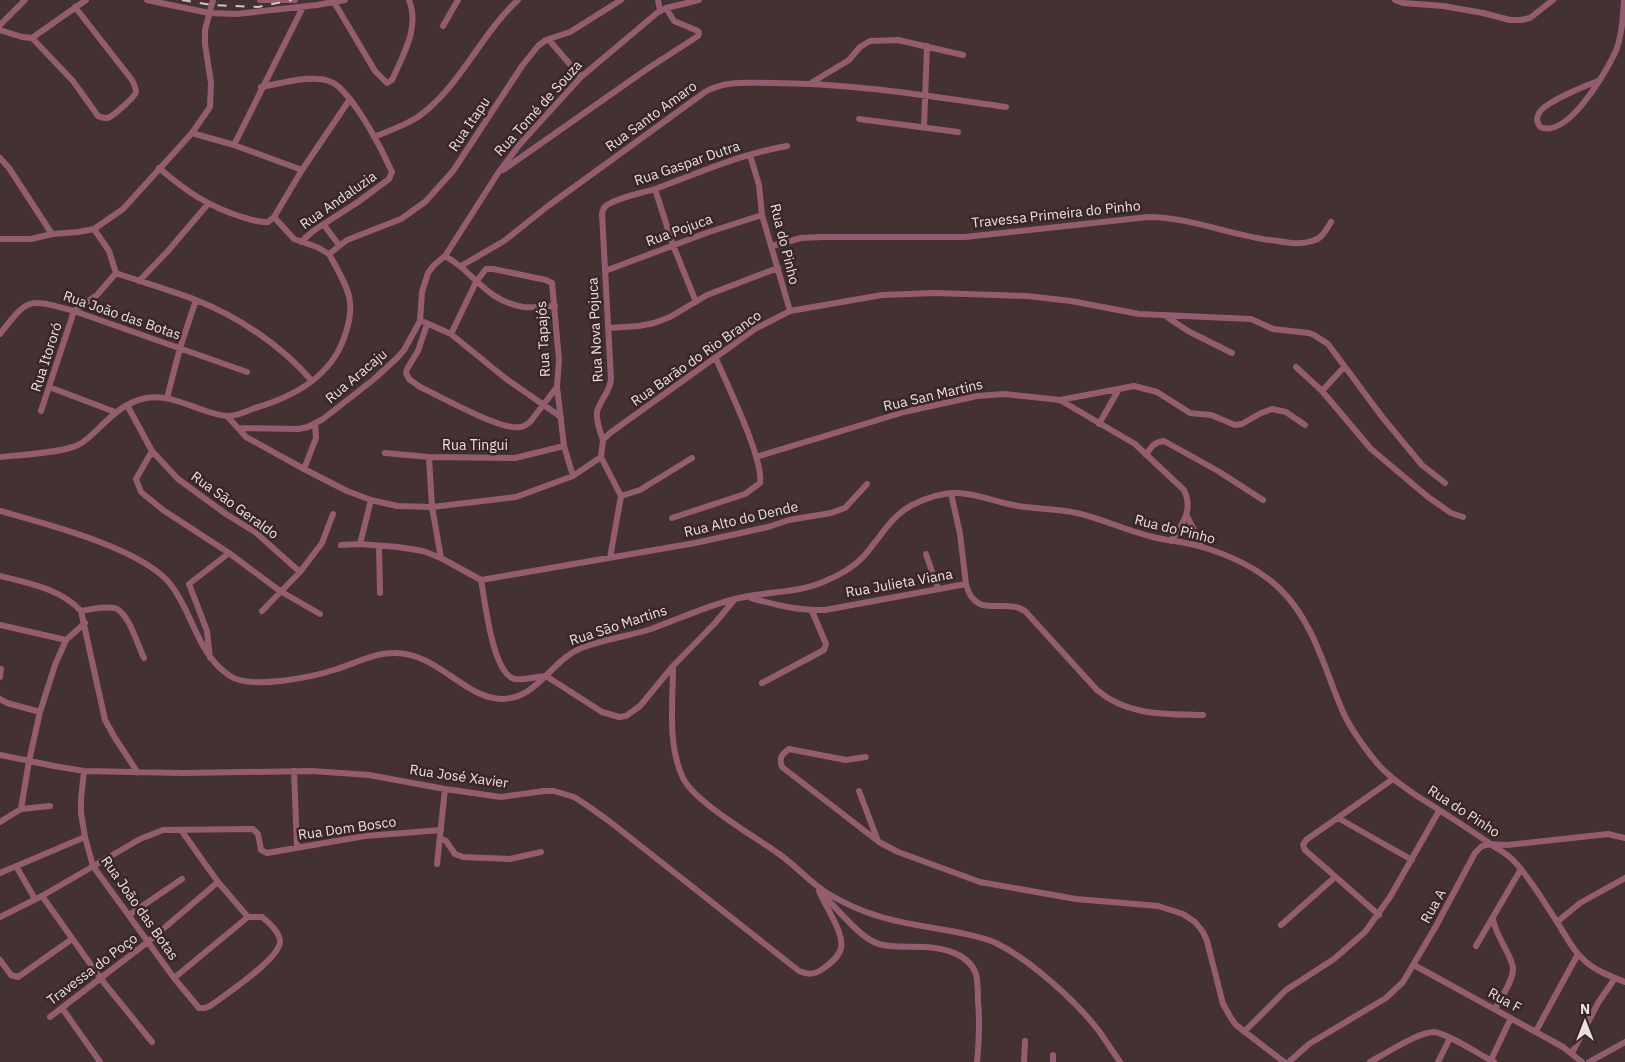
<svg xmlns="http://www.w3.org/2000/svg" width="1625" height="1062" font-family="'IBM Plex Sans',sans-serif">
<rect width="100%" height="100%" fill="#443131"/>
<g fill="none" stroke-linecap="round" stroke-linejoin="round">
<path stroke="#945d6f" stroke-width="6" d="M147,0l62,13 28,1 80,-9 28,-5
M260,0h35
M658,0l2,11
M1395,0l8,3 40,3 40,7 27,7h11l9,-2 23,-18
M334,2l41,69 12,12 5,-3c11,-25 28,-52 17,-80
M0,25l25,-25
M443,26l15,-26
M0,30l22,7 10,1
M32,38l41,43 25,35c4,2 8,3 12,1 5,-3 25,-20 26,-25 0,-4 -2,-8 -4,-12l-57,-73
M32,38l54,-38
M549,40l32,37
M1598,81c-13,5 -53,21 -59,32 -3,5 -2,10 1,14 28,12 65,-54 75,-74 7,-16 8,-36 9,-53
M811,83l38,-23 11,-13 10,-6 28,-1 65,15
M261,87c18,-3 39,-10 57,-8 8,0 15,3 21,8 20,19 42,60 53,85l-3,7 -31,23 -45,29 -12,11
M859,119l99,13
M924,127l3,-81
M192,133l42,12 68,25
M374,137c19,-8 39,-14 54,-28 36,-31 55,-77 90,-109
M234,145l69,-138
M750,155l9,30 3,30 28,96
M0,158l9,10 43,66
M159,168c27,23 48,38 83,49 8,2 17,6 26,5l6,-5 28,-47 48,-71
M503,170l144,-101 51,-33 1,-3 -1,-2 -24,-10 -8,-13
M655,189l18,56 23,57
M274,217l20,22 23,8 12,7
M324,225l15,20
M94,229l15,22 7,22c26,9 54,17 80,27 43,17 86,46 116,81
M0,239h31l21,-5 26,-2 16,-3 29,-20 69,-76 18,-26 1,-24 -6,-39v-14l8,-30
M772,246l29,-8 22,-1h142l183,-20c44,0 86,20 130,24 11,2 23,4 34,0 10,-2 14,-11 19,-19
M329,254l18,-14 54,-21 24,-17 28,-31 69,-105 16,-20 8,-6 24,-8 51,-32
M445,256c5,3 11,7 16,11 21,18 33,35 62,40 10,1 22,-1 32,-1
M461,266l43,-25 44,-35 157,-114c20,-12 44,-9 67,-9 78,0 156,13 234,24
M605,271l104,-39 53,-17
M139,281l28,-29 41,-48
M74,311l23,-16 19,-22
M1167,317l21,14 44,22
M424,322l27,12 54,44 56,39
M427,324l-9,27 -11,18 -1,4 3,6 11,8c20,9 81,44 100,40 4,0 7,-3 10,-5l27,-35
M608,328l31,-2 15,-3 16,-6 37,-22 71,-27
M0,334c29,-38 29,-35 74,-23l173,61
M451,334l25,-52 10,-13h7l53,11 6,3 7,77 -2,27 7,59 9,30
M1296,367l26,24 49,58 57,48 23,16 12,4
M49,387l66,25
M1322,391l22,-24
M167,398l13,-50 16,-48
M1060,400l74,-14 23,6 33,21 21,2 24,10 7,-1 19,-11 11,-4 14,3 19,13
M127,405l25,46 26,28 48,35 29,18 45,40
M41,411l33,-100
M228,417l18,20 58,32 43,22 24,9 26,6 35,1 84,-10 57,-21 28,-19 2,-17 7,-7 145,-104 35,-18 92,-16 53,-2 92,3 44,5 68,13 112,5 22,10 36,4 5,2 14,9 55,74 39,47 23,18
M1099,424l20,-35
M238,428l60,1 10,-2 15,-8 50,-39 24,-22 7,-8 16,-29 2,-29 6,-19 6,-8 11,-9 53,-83 22,-29 61,-67 76,-64 9,-5 33,-8
M603,440c-3,-8 -7,-19 -6,-28 3,-13 13,-19 14,-33l-9,-165c1,-4 1,-7 5,-9 15,-9 32,-11 48,-16 44,-16 85,-35 132,-43
M152,451l-16,28 5,13 22,18 66,43 51,38 40,23
M385,453l44,4 86,1 49,-12
M1146,455c5,-8 8,-13 18,-14l54,30 45,29
M0,457c20,-2 61,-4 78,-12 7,-3 12,-9 18,-14 14,-14 29,-29 50,-33 28,-5 53,15 80,18 9,1 21,-5 29,-8 41,-12 79,-33 91,-76 3,-9 5,-20 4,-30 -1,-14 -14,-35 -21,-48
M429,457l3,50 9,51
M601,457l20,39 -11,62
M756,457l148,-45 73,-16 28,-2 55,6 75,44 49,46c10,20 -2,35 -13,51
M304,469l12,-31 -1,-14
M621,496l19,-6 52,-32
M0,511c45,13 143,37 171,74 23,30 26,69 59,91 21,14 83,1 107,-7 19,-6 37,-16 57,-16 43,-1 71,46 108,46 36,0 50,-41 82,-52 22,-8 45,-11 67,-18 28,-10 55,-23 84,-30 30,-8 60,-5 88,-17 15,-6 30,-14 41,-26 16,-18 26,-39 48,-51 14,-7 31,-13 47,-12 20,1 39,10 59,13 19,3 40,3 59,7 26,6 50,18 76,24 16,4 33,5 49,10 27,8 57,22 78,42 34,33 45,82 63,123 8,18 21,35 33,50 11,13 24,22 38,32 25,16 51,32 75,49 8,6 17,10 24,17 18,19 32,44 46,65 7,11 13,24 23,33 11,12 28,18 43,24
M1187,516l15,30
M672,518l73,-24 15,-11c4,-23 -33,-99 -44,-124
M360,544l11,-44
M341,545l19,-1 38,3 25,4 18,7 40,22 214,-37 73,-16 21,-7 42,-7 14,-5 22,-24
M379,546l1,47
M926,554l12,35
M0,576c28,7 61,13 81,35l24,109 10,18 23,35
M481,580c4,21 11,88 31,98 6,4 26,-2 34,-2l56,36 17,5 7,-1 14,-10 33,-40 42,-43 20,-24
M966,584c9,37 39,13 59,27l72,79c30,26 69,24 106,25
M751,598c25,7 48,13 74,12l141,-26 -6,-50 -9,-41
M81,611c10,-2 22,-5 33,-3 14,2 24,38 30,50
M262,611l38,-39 22,-29 11,-29
M0,625l66,15
M210,658l-3,-27 -18,-47 40,-31
M673,666c0,37 -6,78 10,112 12,25 75,60 100,79 15,11 28,26 44,36 15,9 34,18 51,23 25,8 52,11 78,16 13,3 27,5 40,11 34,17 79,57 103,88 7,10 14,21 21,31
M0,677l1,-8
M762,683l62,-33 2,-6 -14,-33
M0,699l7,4 33,9
M0,755l54,11 30,5 99,2 129,-2 57,4 76,14 56,8 43,-6h10l20,6 11,7 24,17 190,150c9,4 16,4 25,-3 7,-5 15,-11 17,-20 3,-16 -16,-42 -22,-57
M866,757l-20,3 -57,-11c-8,6 -10,9 -7,18l97,75 19,10 82,30 96,17 82,7 25,8 12,8 8,10 4,9 16,63 8,14 5,7 48,37
M84,771l-3,28v14l4,24 8,29 81,112 25,30h6l5,-2c14,-10 71,-48 70,-65 -1,-10 -11,-18 -18,-24h-14
M294,771l3,76
M859,791l19,50
M21,809l29,-3
M1338,818l74,42
M0,822l21,-13 8,-48 11,-49 15,-47 11,-25 19,-17
M440,838l6,3 9,13 8,3 47,2 31,-7
M437,864l8,-75
M16,866l19,33
M0,873l85,-36
M822,894c14,13 34,39 50,47 15,8 37,5 53,6 19,1 44,7 51,27 2,9 2,19 2,27 2,21 1,40 -1,61
M42,896l59,83 51,63
M129,915l53,-36
M1379,915l-74,-65 -2,-5 3,-5 87,-61
M0,917l42,-21 98,-57 23,-9 90,-1 5,5 3,16 6,3 98,-17 76,-6
M1493,919c2,16 21,40 20,51 -1,13 -12,27 -18,39
M1557,922l23,-19 45,-25
M1281,925l54,-48
M1476,946l45,-77
M0,960l11,15 7,2 54,-38
M1414,965l149,82 19,15
M174,978l74,-61 -30,-35 -37,-52
M62,1008l38,54
M50,1017l99,-76 69,-59
M1536,1031l42,-77
M1244,1032l42,-42 48,-31 31,-27 25,-35 49,-86
M1572,1053l26,-50 17,-25
M1024,1062l1,-21
M1053,1062v-7
M1289,1062l20,-18 77,-46 17,-16 33,-56 39,-73 7,-7 8,-2 17,1 101,-11 17,4
M1370,1062c15,-8 48,-30 64,-30 13,1 46,23 60,30
M1438,1062l12,-24
M1490,1062l21,-44
M1589,1062l36,-20"/>
<path stroke="#d0c3c2" stroke-width="2" stroke-dasharray="9 9" stroke-linecap="butt" d="M182,0l29,5 47,2 34,-7"/>
</g>
<g text-anchor="middle" stroke-width="5" stroke-linejoin="round" paint-order="stroke">
<g font-size="14" fill="#ece0df" stroke="#392727">
<text transform="translate(538 108) rotate(-48)" y="5">Rua Tomé de Souza</text>
<text transform="translate(651 116) rotate(-36)" y="5">Rua Santo Amaro</text>
<text transform="translate(469 124) rotate(-56)" y="5">Rua Itapu</text>
<text transform="translate(687 163) rotate(-19)" y="5">Rua Gaspar Dutra</text>
<text transform="translate(338 200) rotate(-35)" y="5">Rua Andaluzia</text>
<text transform="translate(1056 214) rotate(-6)" y="5">Travessa Primeira do Pinho</text>
<text transform="translate(679 230) rotate(-20)" y="5">Rua Pojuca</text>
<text transform="translate(785 244) rotate(76)" y="5">Rua do Pinho</text>
<text transform="translate(122 315) rotate(19)" y="5">Rua João das Botas</text>
<text transform="translate(595 330) rotate(-93)" y="5">Rua Nova Pojuca</text>
<text transform="translate(543 339) rotate(-93)" y="5">Rua Tapajós</text>
<text transform="translate(46 357) rotate(-72)" y="5">Rua Itororó</text>
<text transform="translate(696 358) rotate(-35)" y="5">Rua Barão do Rio Branco</text>
<text transform="translate(356 376) rotate(-40)" y="5">Rua Aracaju</text>
<text transform="translate(933 395) rotate(-13)" y="5">Rua San Martins</text>
<text x="475" y="450">Rua Tingui</text>
<text transform="translate(235 505) rotate(36)" y="5">Rua São Geraldo</text>
<text transform="translate(741 519) rotate(-13)" y="5">Rua Alto do Dende</text>
<text transform="translate(1175 529) rotate(14)" y="5">Rua do Pinho</text>
<text transform="translate(899 583) rotate(-10)" y="5">Rua Julieta Viana</text>
<text transform="translate(618 625) rotate(-18)" y="5">Rua São Martins</text>
<text transform="translate(459 776) rotate(8)" y="5">Rua José Xavier</text>
<text transform="translate(1464 811) rotate(33)" y="5">Rua do Pinho</text>
<text transform="translate(347 828) rotate(-8)" y="5">Rua Dom Bosco</text>
<text transform="translate(1433 906) rotate(-61)" y="5">Rua A</text>
<text transform="translate(140 908) rotate(55)" y="5">Rua João das Botas</text>
<text transform="translate(92 969) rotate(-37)" y="5">Travessa do Poço</text>
<text transform="translate(1505 1000) rotate(29)" y="5">Rua F</text>
</g>
</g>
<g transform="translate(1585 1022)" stroke="#392727" stroke-width="4" paint-order="stroke">
<path d="M0-4L9 19L0 12L-9 19Z" fill="#ece0df"/>
<text y="-8" font-size="14" font-weight="bold" text-anchor="middle" fill="#ece0df">N</text>
</g>
</svg>
